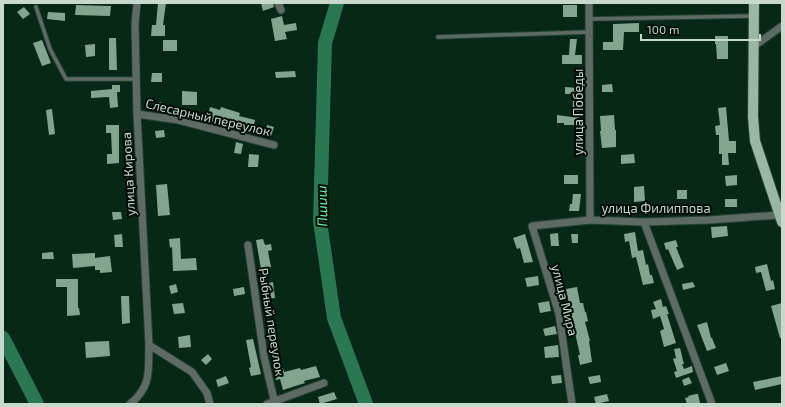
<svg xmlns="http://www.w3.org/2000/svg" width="785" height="407" font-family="'Exo 2',sans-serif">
<rect width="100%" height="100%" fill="#072717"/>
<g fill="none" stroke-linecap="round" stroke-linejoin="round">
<path stroke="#2b7751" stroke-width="14" d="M337,3l-12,40 -5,178 14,97 32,86
M3,338l34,66"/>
</g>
<path fill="#83a590" d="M158,3h8l-3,22h2v11h-14l1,-11h4z
M261,3h12l1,4 -11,4z
M76,5l35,1 -1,10 -35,-1z
M563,5h14v12h-14z
M24,7l6,7 -7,5 -6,-7z
M48,12l17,1v8l-18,-2z
M282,16l2,9 12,-2 1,7 -12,2 2,7 -12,2 -4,-22z
M639,23v9h-15l-1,18h-20v-8h10v-18z
M715,36h13v23h-11l-1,-15h-1z
M109,38h7l1,32h-8z
M570,39h7l-2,16h7v9h-20v-9h7z
M42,40l9,23 -9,3 -9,-23z
M163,40h14v11h-14z
M95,44v12l-9,1 -1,-12z
M295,71l1,6 -20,1 -1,-6z
M152,73h10v9h-11z
M612,84l1,8h-11v-7z
M112,85h8v7h-3l1,15 -8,1 -1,-11 -18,1v-7l21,-2z
M565,87l13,1v6h-13z
M182,91l15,1v13h-15z
M573,101h6v24h-15v-2h-7v-8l15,2z
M153,102h8v8h-8z
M210,107l10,3 1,-3 19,6 -1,3 16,4 -2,10 -9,-2 1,-5 -16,-4v2l-15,-4 -1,5 -6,-2z
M726,107l3,34h7v12h-8l1,12h-7v-11h-3v-19h-3l-1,-9 5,-1 -2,-17z
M52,109l3,25 -6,1 -3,-25z
M614,115l1,15h1v17l-14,1 -2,-17h1l-1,-15z
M106,125h13v38l-12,1v-10h5l-1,-21h-5z
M267,125l7,2 -3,9 -6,-2z
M164,130l1,7 -9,1 -1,-7z
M236,142l7,2 -2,10 -7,-1z
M249,154l10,1 -1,12h-10z
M634,154l1,9 -14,1v-9z
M564,175h14v9h-14z
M737,175v10l-11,1 -1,-10z
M167,184l3,31 -12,1 -2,-31z
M644,186l1,15 -11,1v-15z
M677,190h10v9h-10z
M573,194h8l-2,17h-10l1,-7h2z
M725,199h12v8h-12z
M603,205h9v7h-9z
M112,212h9l1,7 -9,1z
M727,226l1,10 -16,2 -1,-11z
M635,232l3,19 5,-1 3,15 2,-1 2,11h2l2,8 -11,2 -7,-28 -4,1 -3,-17 -4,1 -1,-8z
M558,233l1,13h-8l-1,-12z
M122,234l1,13h-8l-1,-12z
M525,234l8,28 -9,1 -4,-15 -3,1 -4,-11z
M571,234h7v9h-6z
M180,238l1,21 15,-1 1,12 -24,1 -1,-24 -2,1 -1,-9z
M263,239l2,6 6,-1 1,6 -4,1 3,16 -10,2 -5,-29z
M676,240l2,7h-2l8,20 -7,3 -9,-21 -2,1 -2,-7z
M53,252l1,7h-12v-6z
M95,253v5l15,-2 2,16 -12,1v-3h-5v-4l-22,2 -1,-14z
M767,264l4,17 2,-1 2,9 -9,2 -5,-19 -5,1 -1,-6z
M538,276l1,9 -12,2 -2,-9z
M56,279h22v29h1l1,7 -13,1v-29h-11z
M273,282l2,16 -10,1 -2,-15z
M693,282l2,5 -12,3 -1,-6z
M176,284l2,8 -7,2 -2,-8z
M244,287l1,7 -11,2 -1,-7z
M577,287l3,16h3l2,9h1l2,9 -3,1 5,19h-1l3,21 -12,3 -2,-10h2l-7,-31 -7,-35z
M121,296h8l1,27 -8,1z
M661,299l2,8 3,-1 3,8h-2l9,29 -12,4 -4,-16 4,-2 -4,-13 -7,3 -2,-9 5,-1 -3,-7z
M549,301l2,10 -11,2 -2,-10z
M183,303l2,10 -11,1 -2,-10z
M782,303v35h-2l-9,-32z
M707,322l4,16h1l4,10 -9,3 -10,-26z
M555,326l2,8 -12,2 -2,-7z
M190,335l1,12 -12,1 -1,-11z
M253,339l8,35 -10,2 -2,-8 2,-1 -5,-27z
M109,341l1,15 -24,2 -1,-16z
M558,345l1,12 -14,1 -1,-11z
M680,348l4,16h-2l2,5 8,-3 1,6 -17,6 -2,-6 3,-1 -4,-12 3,-1 -2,-9z
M208,354l4,5 -6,6 -5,-5z
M726,363l3,8 -12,4 -3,-8z
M316,366l4,11 -16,4 1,2 -22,7 -3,-11 -4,1 -3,-9 10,-3 1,4 16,-4 1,2z
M561,375l1,8 -10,1 -1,-8z
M600,375l1,7 -11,2 -2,-7z
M226,376l3,7 -11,4 -2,-7z
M782,376v8l-27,6 -2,-8z
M689,377l3,6 -8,3 -2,-6z
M334,392l3,7 -17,5 -2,-7z
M607,394l2,7 -13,3 -2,-7z
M696,394h2l2,9 -13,1 -2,-6 4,-1 -1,-1z"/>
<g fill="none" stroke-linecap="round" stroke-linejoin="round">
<defs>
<path id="service" d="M36,7l14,42 16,30h70
M589,19l163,-3
M438,37l151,-5"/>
<path id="minor" d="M278,3l3,7
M589,3l1,217
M753,47l29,-21
M137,114l41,6 96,25
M644,222l68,182
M248,245l16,112 11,47
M149,345l43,27 15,21 3,11
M130,404c22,-18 18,-33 19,-59l-12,-231 -2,-90 2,-21
M267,404l57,-21
M572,404l-13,-90 -27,-88 58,-6 54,2 65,-2 70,-5"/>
<path id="primary" d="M754,3l-1,114 2,24 27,81"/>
</defs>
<use href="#service" stroke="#264334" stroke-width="5.5"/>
<use href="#minor" stroke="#264334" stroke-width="9"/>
<use href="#primary" stroke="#264334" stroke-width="12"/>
<use href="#service" stroke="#5d6b62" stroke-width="3.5"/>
<use href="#minor" stroke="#5d6b62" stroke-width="7"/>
<use href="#primary" stroke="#9ab7a5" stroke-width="10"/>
</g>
<g text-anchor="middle" stroke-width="4" stroke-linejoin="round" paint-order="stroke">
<g font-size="13" fill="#c7d8cd" stroke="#030d06">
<text transform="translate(578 112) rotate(-90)" y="5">улица Победы</text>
<text transform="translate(208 117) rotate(13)" y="5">Слесарный переулок</text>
<text transform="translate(128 174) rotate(-93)" y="5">улица Кирова</text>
<text x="656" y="213">улица Филиппова</text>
<text transform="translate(565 300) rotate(76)" y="5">улица Мира</text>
<text transform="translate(272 322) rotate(81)" y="5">Рыбный переулок</text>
</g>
<g font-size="14" font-style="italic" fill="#68eca8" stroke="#030d06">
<text transform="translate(322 206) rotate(-91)" y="5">Пшиш</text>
</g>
</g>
<rect width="785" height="407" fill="none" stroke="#c7d8cd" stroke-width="8"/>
<path d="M641 34v6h119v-6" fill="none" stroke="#c7d8cd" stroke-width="2"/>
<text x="647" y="34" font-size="12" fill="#c7d8cd" stroke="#030d06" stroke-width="3" paint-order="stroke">100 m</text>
</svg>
